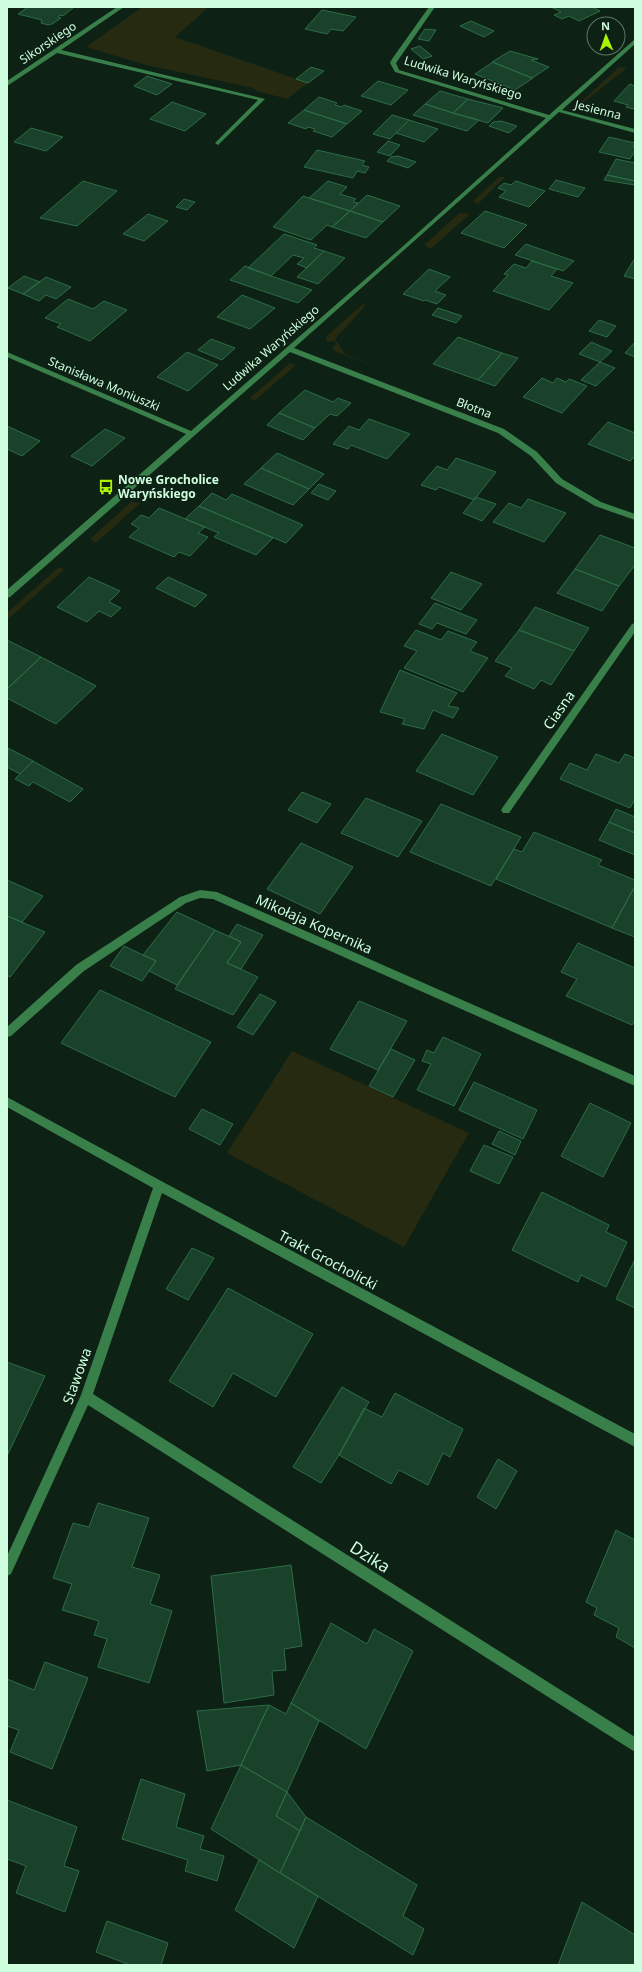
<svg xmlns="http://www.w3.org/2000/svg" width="642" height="1972" font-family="'Noto Sans',sans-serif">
<rect width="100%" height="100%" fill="#0d2115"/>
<path fill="#262a11" d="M142,7h67l-34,30 133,46 -21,16 -30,-8 -4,-3 -107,-23 -60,-18z
M619,67l8,1 -44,35 -2,-1z
M499,177h6l-27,27 -5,-3z
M460,213l10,1 -40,35 -6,-4z
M363,304l3,1 -31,34 10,15 63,25 -73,-28 -3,-4 5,-2 -3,-4 -6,1 -2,-3 2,-4z
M290,363l6,2 -42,36 -4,-3z
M131,502l9,1 -44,40 -6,-4z
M59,567l5,3 -57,50v-7z
M292,1051l177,82 -65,114 -177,-94z"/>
<path fill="#1a412a" stroke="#2c6d46" d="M28,7h46l-11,9 -3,-1 -2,2 3,1 -9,6 -4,1 -7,-2 1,-3 -24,-6z
M551,7h41l8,4 -21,10 -10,-5 -7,3 -8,-4 7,-3z
M322,10l34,7 -13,14 -12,-2 -4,5 -22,-5z
M471,21l23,10 -10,6 -24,-11z
M425,29l11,1 -7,11 -11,-2z
M420,46l12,10 -9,3 -12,-10z
M510,51l28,8 -7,1 18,7 -17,11 -40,-16z
M493,62l39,16h1l-18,12 -40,-16z
M311,67l13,4 -16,12 -12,-4z
M147,76l25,8 -15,11 -23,-9z
M378,81l30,9 -17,15 -30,-9z
M630,84l5,2v21l-2,2 -7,-2 2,-2 -14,-4z
M440,91l28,8 -15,14 -28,-9z
M319,97l18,6 -2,2 7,2 2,-2 18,6 -15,13 -43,-14z
M468,99l35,9 -15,15 -35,-10z
M172,102l34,12 -21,17 -35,-12z
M425,104l28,9 26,7 -12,11 -54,-16z
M304,110l43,14 -15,13 -19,-6 2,-2 -7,-2 -2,2 -18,-6z
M392,115l17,5 -19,19 -17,-5z
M409,120l29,9 -14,13 -28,-9z
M501,121l16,5 -8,7 -20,-7 4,-4z
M31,128l32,9 -17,14 -32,-9z
M609,137l26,6 -2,4 2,1v3l-5,8 -31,-7z
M388,141l12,4 -10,11 -13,-4z
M317,150l48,11 -3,4 7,2 -4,6 -8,-2 -4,7 -49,-11z
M398,156l18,6 -8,6 -21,-7 4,-4z
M616,159l19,4v18l-28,-6z
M607,175l28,6v4l-31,-5z
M556,180l29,8 -7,9 -29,-8z
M83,181l34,10 -40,35 -37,-8z
M328,181l19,6 -7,7 16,5 -3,3 5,1 -8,8 -41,-13z
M516,181l29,10 -16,16 -30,-10 7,-6 -8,-3 6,-5 7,2z
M367,195l33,11 -17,16 -33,-11z
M303,196l6,2 41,13 -18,16 -5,-2 -16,15 -38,-13z
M184,199l11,3 -8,8 -11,-3z
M350,211l33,11 -17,16 -34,-11z
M485,211l42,14 -23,23 -43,-15z
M148,214l20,7 -24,20 -21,-7z
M284,234l33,11 -3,3 10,3 -17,17 -10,-4 7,-6 -11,-3 -22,21 -23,-8z
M526,244l48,17 -11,10 -48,-16z
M324,251l21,7 -27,26 -21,-7z
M635,258v21l-11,-3z
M532,261l25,8 -6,7 22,7 -24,27 -56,-19 15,-16 -4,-1 10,-10 12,4z
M245,266l26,10 41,14 -14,13 -68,-23z
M429,269l21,8 -15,14 11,4 -9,9 -12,-4 -1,1 -21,-7z
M24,276l16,6 -17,12 -15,-6z
M46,277l25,10 -15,12 -10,-4 -7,6 -16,-7z
M242,295l33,13 -25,21 -33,-12z
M68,299l25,10 11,-8 23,9 -37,31 -33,-14 4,-3 -16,-6z
M438,308l24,8 -6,7 -24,-8z
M599,320l17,6 -9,11 -18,-6z
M458,337l44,16 -24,27 -45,-16z
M211,339l24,9 -13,12 -24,-10z
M591,342l21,9 -12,11 -21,-8z
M635,342v15l-10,-4z
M187,352l31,13 -30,26 -31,-14z
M502,353l16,5 -23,28 -17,-6z
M600,362l15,6 -19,18 -15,-6z
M542,378l11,5 4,-5 9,4 3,-3 18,7 -25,27 -39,-16z
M305,390l28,12 5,-4 13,5 -14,13 -7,-2 -15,14 -36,-15z
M279,413l36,15 -12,12 -36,-15z
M369,419l41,15 -23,25 -36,-14 -3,4 -15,-5 16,-18 10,4z
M608,422l27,11v23l-5,5 -42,-17z
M7,426l33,15 -18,15 -15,-7z
M105,429l20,9 -33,28 -21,-10z
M277,453l47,21 -15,15 -48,-21z
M456,458l40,14 -22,28 -35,-13 -3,3 -15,-5 16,-19 10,4z
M261,468l48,21 -16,16 -49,-21z
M319,484l17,7 -8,9 -17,-7z
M212,493l14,7 6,-6 71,31 -17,18 -87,-37z
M476,497l20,7 -14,17 -19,-8z
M528,499l38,14 -22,29 -51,-20 16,-19 12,5z
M199,506l74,32 -17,17 -42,-18 5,-4 -34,-14z
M159,508l46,19 -7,6 10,4 -18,19 -11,-4 -5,5 -45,-20 10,-9 -8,-4 10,-9 8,3z
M600,535l35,13v17l-16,21 -44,-17z
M575,569l44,17 -17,25 -45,-18z
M451,572l31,12 -21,26 -30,-12z
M89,577l31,14 -11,11 12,6 -10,9 -12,-6 -12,11 -30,-15z
M168,577l39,18 -12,12 -39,-19z
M435,603l42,17 -11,14 -29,-11 -5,6 -13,-5z
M535,607l54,21 -15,23 -55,-21z
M416,630l25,10 7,-9 29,11 -7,9 18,7 -25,34 -59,-24 13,-17 -13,-5z
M519,630l55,21 -23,34 -10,-5 -7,9 -29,-13 7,-8 -17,-7z
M7,640l34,17 -34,32z
M41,657l55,29 -40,38 -49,-26v-9z
M400,670l57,23 -9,13 11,2 -6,10 -20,-8 -9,19 -22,-5 3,-5 -25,-7z
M442,734l56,23 -25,38 -57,-24z
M8,748l25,13 -13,13 -13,-7z
M596,754l23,9 6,-9 10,4v41l-5,9 -70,-29 10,-16 17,7z
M33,761l50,28 -13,13 -37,-20 -4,4 -14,-7z
M302,792l29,12 -14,19 -29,-13z
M366,798l56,23 -24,36 -57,-24z
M441,804l80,33 -30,49 -81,-34z
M616,809l19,8v16l-26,-11z
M609,822l26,11v22l-36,-15z
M534,832l68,28 -4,5 37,15v6l-23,42 -116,-49 18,-30 8,3z
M301,843l52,24 -33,47 -53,-25z
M7,880l36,16 -21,26 -15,-6z
M635,886v51l-23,-9z
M177,912l38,18 -38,55 -28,-14 7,-10 -13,-6z
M7,916l38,16 -35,45 -3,-2z
M237,924l26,11 -22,34 -14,-6 14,-21 -12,-6z
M215,930l26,12 -14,21 31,14 -25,38 -58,-26z
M578,943l57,25v52l-3,5 -66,-29 11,-17 -16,-7z
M124,946l32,15 -14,20 -32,-15z
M100,990l111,52 -36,55 -114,-54z
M260,994l16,8 -23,33 -16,-8z
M359,1001l48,20 -29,49 -48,-21z
M443,1037l38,17 -27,52 -37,-16 14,-26 -9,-3 5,-11 7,3z
M391,1049l24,11 -22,37 -24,-11z
M474,1082l63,28 -14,29 -64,-29z
M590,1103l41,20 -28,54 -42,-21z
M202,1109l31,15 -13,21 -31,-16z
M499,1131l22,10 -6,14 -23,-11z
M484,1145l29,12 -14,27 -29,-13z
M542,1192l67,33 -3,7 21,10 -21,45 -25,-12 -3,7 -66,-32z
M192,1248l22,10 -26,42 -22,-11z
M635,1259v49l-19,-9z
M228,1288l85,46 -37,63 -43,-24 -20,34 -44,-26z
M7,1362l38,14 -38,80z
M342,1387l27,15 -30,53 -18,28 -28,-16z
M395,1393l68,36 -13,28 -7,-4 -15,32 -29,-15 -8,14 -52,-29 25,-47 18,9z
M498,1459l19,12 -21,38 -19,-12z
M98,1503l51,15 -17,49 28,8 -10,29 22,7 -23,72 -51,-16 9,-28 -13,-4 5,-14 -37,-11 10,-26 -19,-6 20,-55 16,4z
M616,1530l19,10v108l-19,-11 3,-9 -25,-13 3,-7 -11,-6z
M291,1565l11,81 -18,3 2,21 -14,1 2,24 -50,8 -13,-127z
M331,1623l36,21 7,-15 39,22 -47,98 -75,-46z
M45,1662l43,16 -36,91 -42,-17 9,-22 -12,-4v-47l27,11z
M291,1703l28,18 -32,71 -46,-27 28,-60 17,9z
M269,1705l-28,60 -34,6 -10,-60z
M241,1765l46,27 -11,24 24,15 -20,42 -69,-44z
M141,1779l44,15 -9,33 28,9 -4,13 24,7 -7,25 -32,-10 3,-11 -66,-21z
M287,1792l19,25 -6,14 -24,-15z
M7,1800l70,27 -13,39 15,5 -14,41 -49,-19 10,-27 -19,-7z
M306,1817l111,68 -14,31 21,13 -11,26 -133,-82z
M259,1860l59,36 -24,52 -59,-38z
M582,1902l53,33v30h-77z
M107,1921l61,22 -7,22h-31l-34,-13z"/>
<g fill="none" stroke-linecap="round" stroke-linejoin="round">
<path fill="#397f4a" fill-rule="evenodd" d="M117,7h7l-63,43 204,49 -47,46 -3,-2 43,-43 -201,-47 -50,33v-5z
M429,7h6l-39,56 3,7 150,45 86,-76v5l-73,66 73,19v4l-76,-21 -265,236 210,81 33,23 25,27 39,23 34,12v6l-40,-14 -39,-23 -25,-27 -33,-23 -208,-81 -280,245 -3,1v-8l179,-156 -179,-77v-5l184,79 210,-183 145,-130 -151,-46 -5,-9 2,-4z
M635,623v9l-126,181h-6l-2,-3 2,-3 129,-183z
M200,890l17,2 418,184v10l-422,-187 -13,-1 -14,5 -102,68 -73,65 -4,1v-10l69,-62 104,-68z
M7,1097l156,85 472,252v13l-473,-254 -69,201 542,343v15l-547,-347 -77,169 -4,2v-20l74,-161 72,-207 -146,-81z"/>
</g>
<defs>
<symbol id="bus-bare" viewBox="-9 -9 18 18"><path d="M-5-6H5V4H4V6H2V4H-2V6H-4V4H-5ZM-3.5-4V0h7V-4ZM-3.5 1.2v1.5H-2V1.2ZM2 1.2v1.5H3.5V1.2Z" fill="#abf305" stroke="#0d2115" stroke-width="2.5" paint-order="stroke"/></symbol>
</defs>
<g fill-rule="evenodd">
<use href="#bus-bare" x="95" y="476" width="22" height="22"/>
</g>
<g text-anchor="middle" stroke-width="3" stroke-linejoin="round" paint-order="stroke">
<g font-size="12" fill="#cefedd" stroke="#0d2115">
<text transform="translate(48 43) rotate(-34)" y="4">Sikorskiego</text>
<text transform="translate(463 78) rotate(17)" y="4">Ludwika Waryńskiego</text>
<text transform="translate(598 110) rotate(14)" y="4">Jesienna</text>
<text transform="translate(271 348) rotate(-41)" y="4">Ludwika Waryńskiego</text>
<text transform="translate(104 384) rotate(23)" y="4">Stanisława Moniuszki</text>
<text transform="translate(474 408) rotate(21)" y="4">Błotna</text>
</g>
<g font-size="12" font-weight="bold" fill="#cefedd" stroke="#0d2115" text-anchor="start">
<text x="118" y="484">Nowe Grocholice<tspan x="118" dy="14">Waryńskiego</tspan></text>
</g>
<g font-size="14" fill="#cefedd" stroke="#0d2115">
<text transform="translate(559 710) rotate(-55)" y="5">Ciasna</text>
<text transform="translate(314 924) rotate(24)" y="5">Mikołaja Kopernika</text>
<text transform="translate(328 1260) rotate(28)" y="5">Trakt Grocholicki</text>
<text transform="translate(77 1376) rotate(-70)" y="5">Stawowa</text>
</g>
<g font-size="17" fill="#cefedd" stroke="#0d2115">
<text transform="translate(370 1557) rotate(32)" y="6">Dzika</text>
</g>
</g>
<rect width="642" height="1972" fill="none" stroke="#cefedd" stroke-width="16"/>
<g transform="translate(606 36) rotate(358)"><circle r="19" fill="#0d2115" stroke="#5a7965"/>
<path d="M0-3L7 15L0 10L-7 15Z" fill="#abf305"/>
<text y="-6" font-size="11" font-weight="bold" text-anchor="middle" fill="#cefedd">N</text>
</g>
</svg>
